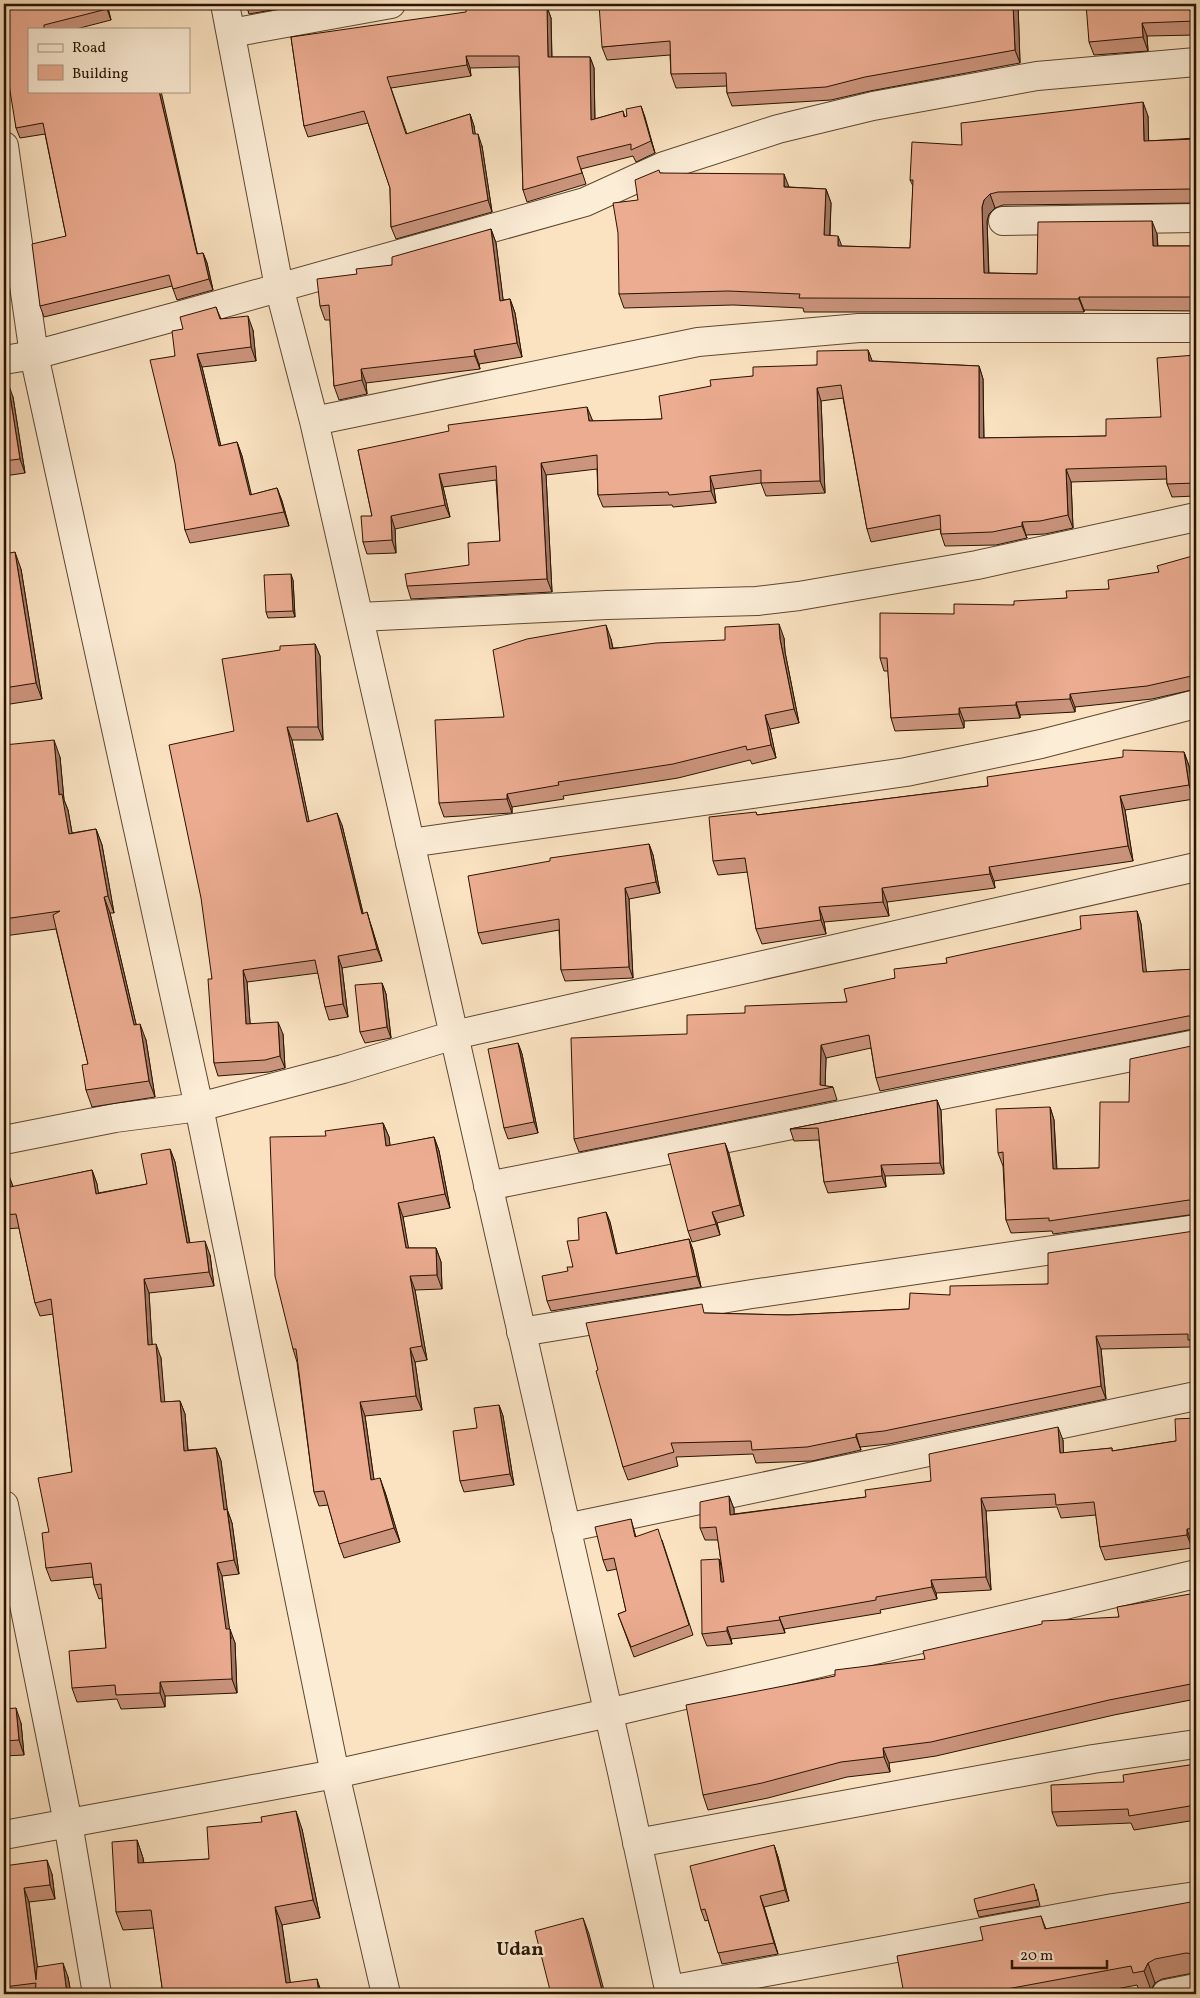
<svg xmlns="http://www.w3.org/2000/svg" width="1200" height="1998" font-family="Vollkorn,serif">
<rect width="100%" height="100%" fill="#fbe3c2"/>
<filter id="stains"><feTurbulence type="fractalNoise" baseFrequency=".004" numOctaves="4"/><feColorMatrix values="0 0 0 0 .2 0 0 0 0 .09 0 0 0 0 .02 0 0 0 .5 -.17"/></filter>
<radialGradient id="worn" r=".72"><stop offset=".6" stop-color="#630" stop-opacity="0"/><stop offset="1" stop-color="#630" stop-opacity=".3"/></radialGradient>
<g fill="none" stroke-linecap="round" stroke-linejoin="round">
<defs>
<path id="minor" d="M225,4l54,283 35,134 308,1351 48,222
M231,33l160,-29
M4,146l30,209 165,752 136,667 51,220
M1003,221l193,-3
M4,360l30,-5 144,-39 407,-114 79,-36 114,-37 95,-23 164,-30 159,-14
M314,421l384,-79 161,-14h337
M359,617l248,-12 150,-4 42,-5 178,-31 219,-48
M410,843l496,-71 135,-28 155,-40
M4,1140l111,-22 84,-11 144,-38 111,-34 742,-168
M488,1186l708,-142
M521,1332l231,-38 444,-65
M4,1505l64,318 29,171
M566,1528l630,-132
M4,1835l331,-61 273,-61 588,-139
M637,1843l456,-84 103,-15
M669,1990l444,-82 83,-12
M1166,1994l30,-6"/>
</defs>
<use href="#minor" stroke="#5e4730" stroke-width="30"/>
<use href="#minor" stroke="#fcedd7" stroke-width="28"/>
</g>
<path fill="#cb947d" stroke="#291300" d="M4,4h103l4,16 -35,9h-47v62l169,163 5,-1 4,10 6,27 -36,10 -5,-14 -128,31 -4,-11 26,-70 -21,-102 -25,4 -4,-10z
M246,4h25l1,6 -23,4z
M1018,4l2,59 -150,28 -39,9 -99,6 -5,-13v-7l-51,2 -5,-14 -1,-19 -63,5 -5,-13z
M1196,4v31l-49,1 1,15 -54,4 -5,-13z
M547,7l4,11 1,39h38l4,11 1,51 28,-8 2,6 16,-11 14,47 -19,9 -3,-6 -52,13 5,15 -59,18 -4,-12 -4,-123 -49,1 1,8 -80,12 16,46 63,-20 4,12 1,8 7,12 10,66 -96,27 -5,-12 -1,-39 -22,-65 -60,14 -4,-11 -13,-89z
M1148,116v25l48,-3v65l-193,2 -8,3 -6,6 -2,7 2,52 48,1 120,-40 1,12h38v65l-112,-1v2h-280l-1,-4 -70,-3 -109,3 -5,-14 41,-121 129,14 37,2 5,14 -1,32 12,11 68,2 3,-62 -3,-6 52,-35z
M491,229l5,14 7,57 7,-1 5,14 7,44 -43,7 1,5 -114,14 1,11 -28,6 -5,-14 -4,-66h-5l-5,-14 37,-32 35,-9z
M216,307l5,12 32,11 3,31 -54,6 19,79 16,-4 5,14 9,39 26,-7 5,13 7,25 -99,17 -5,-13 -10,-174 8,-27z
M868,350l4,11 107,5 4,13 1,59 122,-2 55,-19 35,-62v141l-24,1 -5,-13v-5l-96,3 2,46 -28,6 -19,1 1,3 -31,7 -51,1 -4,-12 -1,-5 -69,13 -4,-13 -24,-131 -22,3 4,92 -59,3 -5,-13 -47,6 2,14 -43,4 -1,-2 -69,2 -5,-12 -1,-26 -51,6 6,117 -141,7 -4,-13 62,-21 31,-24 -4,-61 -53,7 7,30 -55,12 1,24 -29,1 -4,-12 9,-26 -14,-66 234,-31v2l70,-2 49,-33 42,-10 64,-11z
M4,384l9,13 12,76 -21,3z
M4,477l5,36 -5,1z
M4,554l17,15 21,130 -38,6z
M1196,555v134l-44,10 -77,8v5l-55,3v3l-56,3v7l-69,3 -4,-13 -3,-47h-4l-4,-13 74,-44 60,-9 53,-7 42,-9 50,-17z
M293,580l2,37 -27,1 -2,-6z
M784,638l1,14 14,71 -29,6 6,29 -24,6 -2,-4 -72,18 -115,18 1,3 -52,8v6l-68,4 -5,-14 65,-86 107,-78 2,9z
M315,644l5,12 3,84h-31l17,82 33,3 21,88 8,12 11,36 -40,7 6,49 -19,3 -4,-13 -7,-34 -71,9 3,41 33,11 2,34 -16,4 -51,4 -4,-13 -2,-84 22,-248 46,-81z
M4,745l56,12 4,43 4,10 4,23 24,-4 6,16 12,68h-4l26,111 10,16 9,57 -63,10 -6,-17 2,-26 -32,-135 -52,7z
M1184,752l5,14 5,33 -69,11 8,51 -139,20 1,7 -108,14 2,14 -65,6 2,12 -64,10 -6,-15 -8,-57 -30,3 -5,-14 43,-49 1,3 231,-29z
M649,844l4,11 7,38 -31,6 4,79 -68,3 -4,-11 -2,-40 -77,14 -4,-11z
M1137,911l4,13 5,48 50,-3v60h-3l-313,62 -4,-13 -5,-30 -45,10 -1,28 8,1 4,13 -258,52 -5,-13 113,-105 58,-21 102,-11 48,-24 52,-15 134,-34z
M382,983l4,11 5,44 -26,5 -5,-11z
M518,1043l4,11 16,79 -30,6 -4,-11z
M1196,1045v169l-143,20 -1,-3 -41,2 -5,-13 -3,-54 -5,-13 52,-46 4,13 3,49 42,-1 30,-66z
M937,1100l4,11 3,63 -59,2 1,11 -58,6 -4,-11 -5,-42 -25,1 -4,-12z
M383,1123l6,14 1,9 44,-9 5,14 11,57 -47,9 5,31h28l5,14 1,27 -27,1 12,70 -12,2 7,48 -57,6 9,64 11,12 15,50 -56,16 -5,-14 -11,-39 -9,1 -5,-14 -17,-130 -4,-13 33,-213z
M725,1143l4,11 15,62 -27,7 3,12 -28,7 -4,-11z
M170,1149l5,13 15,81 20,12 4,31 -65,7 3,51 9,14 3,44 16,-1 5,13 3,36 28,-2 5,13 6,48 5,14 7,51 -17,2 7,53 6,14 2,50 -72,3v11l-44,2 -4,-10 -40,3 -5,-14 34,-40 -4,-50 -3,1 -5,-14 -1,-8 -42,4 -5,-13 3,-36 23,-60 -19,-158 -13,2 -5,-13 -16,-75 -15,1v-53h5l4,11 79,-17 5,14 1,9 49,-9z
M606,1212l4,10 7,32 72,-15 4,11 8,37 -150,24 -4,-10 26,-34 6,-27z
M1196,1230v123h-3l-2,-6 -90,2 5,50 -217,45 -29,3 1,3 -49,11 -56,2 -3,-9 -77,3 2,9 -50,14 -5,-13 -25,-97 107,-57 83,2 121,-6 41,-14 98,-11z
M499,1405l4,11 11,69 -50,7 -4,-11 17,-53z
M1196,1418v123l-5,1 1,6 -87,12 -5,-13 -4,-32 -35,3 -4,-11 -71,4 5,79 -55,3 1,6 -57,11 1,3 -97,16 1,4 -54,6 1,5 -25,2 -5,-12 17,-75 3,10 -4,-29h-13l-5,-12 29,-32 5,13v5l132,-17 65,-16 132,-41v13l49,-5v3l64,-10z
M631,1519l5,18 26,3 31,95 -59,22 -16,-43 8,-3 -9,-42 -10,2 -4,-11z
M1196,1593v106l-82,16 -178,41 -47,7 1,9 -43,5 -79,21 -60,12 -5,-15 222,-136 194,-42z
M4,1709l17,14 3,32 -20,1z
M1196,1764v56l-62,10 -3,-7 -74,3 -5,-14 72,-30z
M302,1829l18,89 -38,7 8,58 -127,11 -9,-66 -31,2 -7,-18 21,-72 6,18 1,5 65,-4z
M774,1845l4,12 11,44 -25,6 14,47 -56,10 -14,-44 -3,1 -4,-11z
M4,1866l48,8 3,25 -26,3 8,64 31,11 3,17h-67z
M1036,1889l4,17 -61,11 -2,-6z
M1196,1902v71h-3l-31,6 -7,4 -4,7 -11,3 -3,-8 -46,9h-187l79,-54 58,-24 5,13z"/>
<path fill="#a57866" stroke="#291300" d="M106,4h1l4,16 -4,-11z
M1013,4h5l2,59 -5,-13z
M547,7l4,11 1,51 -4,-12z
M1142,23l5,13 1,15 -5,-14z
M466,56l4,12 1,8 -4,-11z
M590,57l4,11 1,63 -4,-11z
M159,91h2l39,174 -3,-11z
M1143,102l5,14 1,38 -5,-13z
M641,106l4,11 10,36 -4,-12z
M470,114l4,12 3,20 -4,-12z
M478,134l4,12 10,66 -4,-12z
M784,174l5,13h-5z
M826,189l5,14 -2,46 -5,-14z
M990,194l5,14 -6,6 -2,7 2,65 -5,-13 -2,-66 2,-7z
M1152,221l5,13 1,26 -5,-14z
M491,229l5,14 9,72 -5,-14z
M838,236l5,13 -5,-3z
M203,253l4,10 6,27 -4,-11z
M1079,297l5,13v2l-5,-13z
M510,299l5,14 7,44 -5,-14z
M248,316l5,14 3,31 -5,-14z
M474,350l5,14 1,5 -5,-13z
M868,350l5,13 -4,-2z
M197,354l5,13 22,93 -5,-14z
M979,366l4,13 1,72 -5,-13z
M361,369l5,14 1,11 -5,-14z
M8,383l5,14 12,76 -5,-14z
M817,388l4,13 4,92 -5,-12z
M587,407l5,12 2,15 -5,-13z
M237,442l5,14 13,53 -5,-14z
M541,463l5,12 6,117 -5,-13z
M1066,469l5,13 2,46 -5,-13z
M439,474l4,13 7,30 -5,-12z
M710,476l4,13 2,14 -5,-12z
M4,477l5,36 -5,-14z
M277,488l5,13 7,25 -5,-14z
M391,516l4,13 1,24 -4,-13z
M1022,522l4,13 1,3 -5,-12z
M15,552l6,17 21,130 -6,-16z
M291,574l2,6 2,37 -2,-6z
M779,624l5,14 1,14 14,71 -5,-14 -14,-70z
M606,625l5,14 4,23 -5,-13z
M315,644l5,12 3,84 -5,-13z
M1070,694l5,13v5l-5,-13z
M1016,702l4,13v3l-4,-13z
M959,708l5,13v7l-5,-14z
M765,715l5,14 6,29 -5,-13z
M287,727l5,13 20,95 -5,-13z
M54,740l6,17 4,43 4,10 7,40 -6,-16 -10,-39z
M1184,752l5,14 5,33 -5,-14z
M507,794l5,13v6l-5,-14z
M1120,796l5,14 8,51 -5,-15z
M337,813l5,12 24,101 -4,-12z
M96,829l6,16 12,68 -6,-17z
M649,844l4,11 7,38 -4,-11z
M989,867l5,14 1,7 -5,-14z
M625,888l4,11 4,79 -4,-11z
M882,888l5,14 2,14 -6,-14z
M104,897l6,16 30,128 -6,-16z
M819,907l5,15 2,12 -5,-14z
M1137,911l4,13 7,61 -5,-13z
M367,912l4,13 11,36 -5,-12z
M338,956l4,12 6,49 -5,-13z
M243,970l4,12 4,54 -5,-12z
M382,983l4,11 5,44 -4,-11z
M278,1022l5,12 2,34 -5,-12z
M140,1024l6,16 9,57 -6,-16z
M518,1043l4,11 16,79 -4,-11z
M821,1045l5,13 -1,30 -5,-3z
M937,1100l4,11 3,63 -4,-11z
M1050,1107l4,13 3,62 -4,-13z
M383,1123l6,14 3,23 -6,-14z
M434,1137l5,14 11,57 -5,-14z
M725,1143l4,11 15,62 -4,-11z
M170,1149l5,13 17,95 -5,-14z
M881,1165l4,11 1,11 -4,-11z
M92,1170l5,14 4,24 -5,-14z
M9,1176l5,13 -4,-2z
M398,1203l5,14 8,45 -5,-14z
M606,1212l4,10 10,43 -4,-11z
M712,1212l5,11 3,12 -4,-11z
M689,1239l4,11 8,37 -4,-11z
M205,1241l5,14 4,31 -5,-14z
M436,1248l5,14 1,27 -5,-14z
M410,1276l5,14 12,70 -5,-14z
M144,1279l5,14 4,66 -5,-14z
M1096,1336l5,13 5,50 -5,-13z
M156,1344l5,14 5,58 -5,-14z
M410,1348l5,14 7,48 -6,-14z
M180,1401l5,13 4,51 -5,-14z
M360,1402l5,14 11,78 -5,-14z
M499,1405l4,11 11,69 -4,-11z
M1058,1427l5,13 1,26 -4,-13z
M856,1434l4,13 1,3 -5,-13z
M216,1448l5,13 8,62 -5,-13z
M380,1478l5,14 15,50 -6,-14z
M729,1496l5,13v19l-4,-13z
M981,1498l5,13 5,79 -5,-13z
M227,1509l5,14 7,51 -5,-14z
M1187,1529l4,13 1,6 -5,-13z
M719,1559l4,13 3,23 -5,-13z
M217,1563l5,13 9,63 -1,-10 5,14 2,50 -5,-14z
M931,1580l5,13 1,6 -5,-12z
M779,1617l5,12 1,4 -5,-13z
M727,1627l4,12 1,5 -5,-13z
M160,1682l5,14v11l-5,-14z
M16,1708l5,15 3,32 -5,-15z
M883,1748l6,15 1,9 -6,-15z
M296,1811l6,18 18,89 -7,-18z
M137,1840l6,18 2,23 -7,-18z
M774,1845l4,12 11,44 -4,-11z
M47,1860l5,14 3,25 -5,-14z
M24,1888l5,14 12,92 -5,-14z
M760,1896l4,11 14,47 -4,-11z
M275,1907l7,18 10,69 -6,-11z
M583,1918l6,16 16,60h-2z
M63,1963l5,14 3,17h-4z
M1148,1963l7,20 -4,7 -7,-19z
M317,1979l5,15h-3z"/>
<path fill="#ecac91" stroke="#291300" d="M4,4h102l1,5 -63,16v4h-15v62h130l38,163 6,-1 6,26 -36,10 -4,-14 -129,31 -8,-62 34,-8 -23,-113 -27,5 -12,-74z
M246,4h24l-23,4z
M599,4h414l2,46 -150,27 -39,10 -99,6 -1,-20 -55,1 -1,-33 -68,6z
M1086,4h110v17l-54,2 1,14 -54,5z
M466,7h81l1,50h42l1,63 32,-9 1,6 3,-1 -1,-7 15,-3 10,35 -20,9v-6l-54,13 5,16 -59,17 -4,-134h-53l1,9 -80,12 19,57 64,-20 3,20h5l10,66 -97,27 -1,-39 -26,-77 -60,15 -13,-89 175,-25z
M1143,102l1,39 52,-2v52l-5,-2 -193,3 -8,2 -6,6 -2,7 2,66 53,1 1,-52 114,-1 1,25h43v51h-117v2l-280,-1 1,-4 -72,-3 -109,3 -1,-61 -5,-30 25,-3 -3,-20 24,-10 1,3 124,1v13l42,2 -2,46 14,1v10l72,2 3,-68h-3l2,-38 50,3 -1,-22z
M491,229l9,72 10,-2 7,44 -43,7 1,6 -114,13 1,11 -28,6 -5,-81 -9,1 -3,-27 40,-5 -1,-5 36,-4v-8z
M216,307l4,12 28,-3 3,31 -54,7 22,92 18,-4 13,53 27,-7 7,24 -99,18 -10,-67 -25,-103 25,-4 -3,-25 11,-2 -3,-12z
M868,350l1,11 110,5v72l127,-2v-17l55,-2 -4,-59 39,-3v128l-29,1 -1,-18 -100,3 2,46 -28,6 -18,1v4l-30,6 -51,2 -1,-19 -73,14 -26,-144 -24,3 3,93 -59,2v-13l-51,6 1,15 -42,4 -1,-3 -70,3 -1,-40 -56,8 6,116 -140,7 -2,-12 64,-9 -1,-22 32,-2 -4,-75 -57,8 6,31 -54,11 1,24 -29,2 -2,-26h11l-14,-66 91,-19 -1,-6 139,-18 2,14 73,-2 -3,-23 52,-10 -1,-6 43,-4v-9l64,-2v-14z
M8,383l12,76 -16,2v-77z
M15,552l21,131 -32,5v-134z
M1196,555v120l-49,11 -77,8v5l-54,3v3l-57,3v6l-68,4 -4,-60h-7v-45l74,1v-10l60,1v-4l53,-3 -1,-7 43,-2 -1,-9 51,-8 -2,-6z
M291,574l2,37 -27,1 -2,-37z
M779,624l1,15 14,70 -29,6 6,30 -24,5 -1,-4 -73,18 -115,18 1,3 -52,9v5l-68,4 -4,-83 69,-3 -11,-67 34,-11 79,-14 4,24 46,-6 69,-3v-13z
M315,644l3,83h-31l20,95 30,-9 25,101 5,-2 10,37 -39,7 5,48 -18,3 -10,-47 -72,10 3,54 32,-2 2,34 -15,4 -51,3 -6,-84h4l-11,-81 -32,-153 65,-14 -12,-72 58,-9v-4z
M54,740l5,55 3,-1 7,40 27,-5 12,67 -4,1 30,128 6,-1 9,57 -63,9 -4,-25 6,-1 -35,-149 7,-4 -56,8v-174z
M1123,750l61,2 5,33 -69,11 8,50 -139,21 1,7 -108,14 1,14 -64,5 2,13 -65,9 -11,-71 -32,3 -4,-44 47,-5 1,3 231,-29 -1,-9 136,-20z
M649,844l7,38 -31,6 4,79 -68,3 -2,-51 -81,14 -10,-57 82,-15v-3z
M1137,911l6,61 53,-3v47h-8l-312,62 -7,-43 -48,10 -1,40 13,2 -259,52 -3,-101 116,-4v-19l58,-2v-7l102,-4 -3,-13 51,-11 -1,-9 53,-6 -1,-5 135,-29 -1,-13z
M1195,915h1v11z
M382,983l5,44 -27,5 -5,-47z
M518,1043l16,79 -30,6 -16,-79z
M1196,1045v156l-7,-1 -140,21v-3l-43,2 -3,-68 -5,1 -2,-44 54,-2 3,62 46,-1 1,-66h29l1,-43z
M937,1100l3,63 -59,2 1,11 -58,6 -6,-54 -28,1z
M383,1123l3,23 48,-9 11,57 -47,9 8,45h30l1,27 -27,1 12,70 -12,2 6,48 -56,6 11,78 9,-2 14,50 -55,16 -15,-53 -10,1 -18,-143h-3l-18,-73 -5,-139 56,-1 -1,-5z
M725,1143l15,62 -28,7 4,12 -28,7 -20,-77z
M170,1149l17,94 18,-2 4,31 -65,7 4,66 8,-1 5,58 19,-1 4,50 32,-3 8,62 3,-1 7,51 -17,3 9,66h4l2,50 -72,3v11l-44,2 -1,-10 -43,3 -3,-37 37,-3 -5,-64 -7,1 -3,-22 -45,5 -4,-35 7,-1 -11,-54 34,-6 -21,-173 -16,4 -19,-89 -12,1v-39h5l1,11 82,-17 4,24 51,-10 -6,-30z
M606,1212l10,42 73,-15 8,37 -150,25 -5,-25 26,-5 -1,-4h6l-6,-26 12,-1 -1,-22z
M1196,1230v110h-8v-6l-92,2 5,50 -217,45 -28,3v3l-49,10 -55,3 -1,-9 -80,2 3,9 -51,15 -27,-96 2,-1 -12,-47 116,-19 2,9 84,2 121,-6 1,-16 40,2v-9l98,-2v-31l146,-22z
M499,1405l11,69 -50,7 -7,-50 24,-3 -3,-20z
M1196,1418v110l-9,1v6l-87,12 -6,-45 -38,3 -1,-11 -74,4 5,79 -55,3 1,7 -56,10v3l-97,17 1,3 -53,7v4l-25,3 -1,-74 18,-1 2,23h3l-8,-55 -16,1v-26l29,-6 1,19 136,-18 -1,-7 66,-9 -2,-27 129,-27 2,26 52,-5v3l64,-10 -1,-22z
M631,1519l4,18 23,-8 31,96 -58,22 -13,-33 8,-3 -12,-53 -11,2 -8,-33z
M1196,1593v90l-87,17 -178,42 -48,6 1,9 -43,5 -79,21 -59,12 -17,-90 149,-29v-6l90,-11 -2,-8 119,-27v-3l77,-4 -2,-10z
M16,1708l3,32 -15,1v-32z
M1196,1764v41l-67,11 -1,-7 -76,3 -1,-27 73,-3 -1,-7z
M296,1811l17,89 -38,7 11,76 31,-4 2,15h-156l-12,-84 -35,2 -4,-70 25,-2 1,23 71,-4 -2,-32 55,-5 -1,-5z
M774,1845l11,45 -25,6 14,47 -56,10 -13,-44 -4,1 -11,-44z
M47,1860l3,25 -26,3 12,92 1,-13 26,-4 4,31h-32l1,-11 -32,4v-121z
M1034,1884l4,16 -61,11 -3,-12z
M1196,1901v54l-2,-1 -8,-1 -31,6 -7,4 -4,8 -11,2 -2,-7 -151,28h-76l-7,-38 86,-16 -3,-13 61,-11 4,13z
M583,1918l20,76h-52l-16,-63z"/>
<g text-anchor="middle" stroke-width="4.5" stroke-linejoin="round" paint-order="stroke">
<g font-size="19" font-weight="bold" fill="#291300" stroke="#fcedd7">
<text x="520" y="1955">Udan</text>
</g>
</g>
<rect width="1200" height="1998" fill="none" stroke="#fbe3c2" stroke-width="20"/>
<rect x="5" y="5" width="1190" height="1988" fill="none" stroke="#291300" stroke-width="2.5"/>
<rect x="10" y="10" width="1180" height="1978" fill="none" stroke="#291300"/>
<rect x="28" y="28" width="162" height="65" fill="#fcedd7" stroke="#a89681"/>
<rect x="38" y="44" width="25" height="8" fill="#fcedd7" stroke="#a89681"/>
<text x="72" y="52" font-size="15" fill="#291300">Road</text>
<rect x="38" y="65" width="25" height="15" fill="#ecac91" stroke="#a89681"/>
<text x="72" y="78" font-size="15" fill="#291300">Building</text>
<path d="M1012 1960v8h95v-8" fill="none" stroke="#291300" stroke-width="2.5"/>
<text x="1020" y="1960" font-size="15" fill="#291300" stroke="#fcedd7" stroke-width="4" paint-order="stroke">20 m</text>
<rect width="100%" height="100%" filter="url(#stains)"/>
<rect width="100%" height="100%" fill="url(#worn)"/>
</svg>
